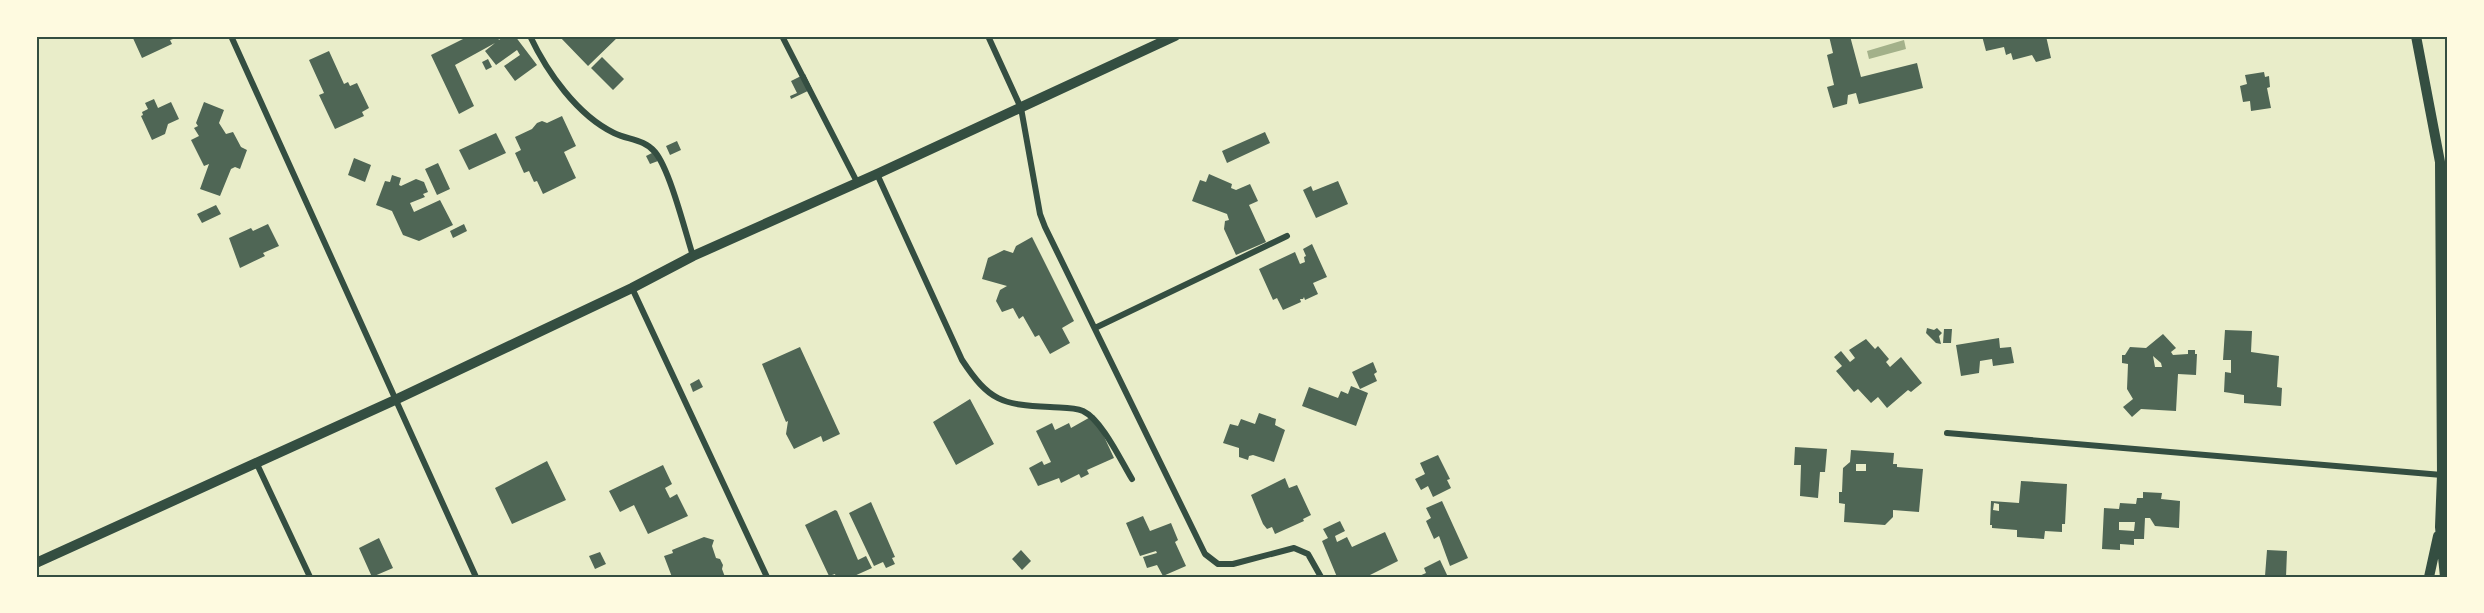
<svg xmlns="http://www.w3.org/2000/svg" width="2484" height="613" font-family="'DejaVu Sans',sans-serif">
<rect width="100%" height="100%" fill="#e9edc9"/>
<path fill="#a3b18a" d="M1904,40l2,9 -37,10 -2,-8z"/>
<path fill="#4f6655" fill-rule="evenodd" d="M132,36h43l1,2 -6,2 2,4 -30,14z
M469,36h28l2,4 5,-4h11l22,29 -22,16 -11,-15 16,-11 -3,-5 -21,15 -11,-14 10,-8 -40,22 19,41 -15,8 -28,-59z
M559,36h60l-31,30z
M1829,36h21l11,41 56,-14 6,25 -64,16 -3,-11 -8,2 -1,9 -14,4 -6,-21 7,-2 -7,-30 6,-2z
M1982,36h64l5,22 -15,4 -4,-7 -19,5 -2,-7 -5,2 -2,-8 -18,4z
M329,51l15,33 4,-2 2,4 7,-3 12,25 -7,4 2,4 -29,13 -16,-34 5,-2 -15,-33z
M602,57l22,22 -11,11 -22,-22z
M488,59l4,8 -6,3 -4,-8z
M2264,72l1,5 4,-1 1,11 -3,1 4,20 -20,3 -1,-10 -7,1 -3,-16 7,-2 -2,-9z
M805,74l7,15 -21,10 -1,-3 7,-3 -6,-12z
M154,99l4,9 13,-6 8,17 -11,5 -3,10 -13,6 -11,-24 2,-1 -1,-3 6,-3 -3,-6z
M204,102l20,8 -5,13 7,11 7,-2 8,15 6,3 -7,19 -5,-2 -4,2 -11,27 -20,-7 9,-25 -5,2 -13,-26 8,-4 -5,-8 4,-2 -2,-3z
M562,116l14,30 -12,6 12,26 -33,16 -6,-13 -3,1 -5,-11 -5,2 -9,-20 6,-3 -6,-13 17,-8 5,-6 5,-2 5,2z
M1265,132l5,11 -43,20 -5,-12z
M496,133l10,20 -37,17 -10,-20z
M677,141l4,9 -11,5 -4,-9z
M654,152l4,9 -8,3 -4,-8z
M354,158l17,7 -6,17 -17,-7z
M438,163l12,26 -13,6 -12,-26z
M1209,174l23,10 -1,4 5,2 14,-6 8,17 -9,4 17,37 -30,13 -12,-26 1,-8 4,-1 -2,-6 -35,-13 8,-21 6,2z
M392,175l9,3 -2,7 2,1 15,-7 8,3 4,10 -5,2 2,3 -15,6 4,9 26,-12 13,25 -34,16 -16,-6 -11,-24 -16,-6 9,-24 5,1z
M1338,181l10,23 -32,14 -13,-28 8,-4 2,5z
M216,205l5,9 -19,9 -5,-9z
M268,224l11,22 -16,7 2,3 -25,12 -11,-30 22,-10 2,3z
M464,224l3,7 -14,7 -3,-7z
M1032,237l42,84 -12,7 8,15 -20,11 -11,-19 -4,2 -12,-21 -4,3 -6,-11 -11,4 -6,-11 4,-11 7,-4 -25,-7 6,-21 16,-8 9,3 3,-7z
M1312,244l15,33 -14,6 5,11 -13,6 -1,-3 -1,2h-3l1,3 -18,8 -6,-12 -4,2 -14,-31 36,-17 5,12 5,-2 -1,-5 2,-1 -3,-7z
M1927,328l7,2 3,-2 5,5 -3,3 2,8 -5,-1 -10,-10z
M1944,329h8l-1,14h-8z
M2225,330l27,1 -1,21 28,4 -2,31 5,1 -1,18 -37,-3v-8l-20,-3 1,-20 6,1v-13h-8z
M2163,334l13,14 -5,4 2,3 15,-1v-4h7v4h2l-1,21 -18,-1 -2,37 -35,-2 -9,8 -9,-10 10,-8 -6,-10 1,-25 -6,-1v-8h3l5,-8 16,1zM2153,356l8,7 1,4h-7z
M1999,338l1,10 11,-1 3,16 -21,3 -1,-7 -12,2 -1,12 -18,3 -5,-31z
M1866,339l9,10 3,-3 11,13 -3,3 4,5 11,-10 21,26 -11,9 -3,-2 -21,18 -9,-11 -7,6 -13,-14 -4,3 -18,-21 6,-5 -8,-9 7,-6 9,11 5,-4 -6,-8z
M800,347l40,87 -17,8 -2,-6 -27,13 -8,-15 2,-13 -2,1 -24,-58z
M1373,362l4,10 -3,2 3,7 -17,8 -8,-17z
M699,379l4,8 -10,5 -3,-8z
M1351,386l17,7 -12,33 -54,-20 7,-19 29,11 3,-7 7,3z
M970,399l24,45 -38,21 -23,-43z
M1259,413l17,6 -1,6 10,5 -11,32 -21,-7 -4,1 -1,4 -9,-3v-9l-16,-5 7,-19 8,2 3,-7 14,5z
M1094,415l20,43 -27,12 2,4 -8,4 -2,-4 -18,9 -2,-5 -21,8 -9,-18 13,-7 2,4 7,-3 -15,-31 16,-8 3,7 14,-7 2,5z
M1795,447l32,2 -2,23h-5l-2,26 -18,-2 1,-31h-7z
M1851,450l43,3 -1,11h4v3l26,2 -4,43 -26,-2v7l-8,8 -41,-3 1,-18 -6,-1v-11h3l1,-24 7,-6zM1856,464h10v7h-10z
M1438,455l12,24 -3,1 4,8 -18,9 -5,-11 -7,4 -6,-11 10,-5 -5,-11z
M547,461l19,39 -54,24 -17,-36z
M663,465l9,19 -7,4 5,10 7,-4 11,22 -40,18 -14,-29 -14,7 -11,-21z
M1285,478l4,10 8,-3 14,30 -8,4 1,2 -29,13 -3,-7 -5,2 -4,-5 -12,-29z
M2021,481l46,3 -2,40h-3v8l-17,-1 -1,8 -27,-2v-7l-25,-2v-3h-2l1,-24 28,2zM1994,503l5,1v7l-6,-1z
M2143,492l19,1 -1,6 19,2 -1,27 -24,-2 -5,-8h-5l-1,21h-10v6l-14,-1v6l-18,-1 2,-41 15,1 1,-6 16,1 1,-6h6zM2119,522h16l-1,9 -15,-1z
M1442,501l26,57 -18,8 -11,-30 -5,3 -8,-18 5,-3 -5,-10z
M871,502l24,55 -3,1 3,6 -9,4 -3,-6 -9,4 -25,-53z
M835,510l2,1 21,49 8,-4 6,12 -20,9h-16l-1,-3 -6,2 -24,-51z
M1143,516l7,15 21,-8 7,17 -3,2 11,24 -23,10 -6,-11 -10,3 -4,-11 14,-4 -1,-2 -16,5 -14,-33z
M1340,521l5,10 -10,5 2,6 10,-5 5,10 33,-15 13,29 -28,14 1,2h-34l-15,-36 6,-3 -5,-9z
M704,537l10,3 -2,6 4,12 4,1 3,6 -1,4 3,8h-53l-8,-21 9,-3 -1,-3z
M379,538l14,30 -21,9 -13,-29z
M1021,550l10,11 -9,9 -10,-11z
M2267,550l20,1 -1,26 -21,-1z
M600,552l6,12 -11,5 -6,-13z
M1440,560l8,17h-31l9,-4 -2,-5z"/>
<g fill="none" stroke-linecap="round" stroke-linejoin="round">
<path stroke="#344e41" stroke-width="3" d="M2447,36l1,7"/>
<path stroke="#344e41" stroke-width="6" d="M231,36l245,541
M530,36c17,36 47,79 84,97 14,7 30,6 41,19 15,18 30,79 38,104
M782,36l75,146
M988,36l33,72 19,106 5,13 160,327 13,10h15l61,-16 14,6 13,23
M877,174l85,186c27,41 40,45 88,47 10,1 23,0 33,4 19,9 38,50 49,68
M632,288l135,289
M1095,328l192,-92
M1947,433l495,42
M256,462l54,115"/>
<path stroke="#344e41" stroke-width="10" d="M2416,36l24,126 2,313 -2,52 5,50
M36,563l359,-163 237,-112 61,-32 184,-82 298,-138
M2429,577l9,-41"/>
</g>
<rect width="2484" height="613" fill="none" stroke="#fefae0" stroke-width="75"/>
<rect x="38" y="38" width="2408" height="538" fill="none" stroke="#344e41" stroke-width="2"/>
</svg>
